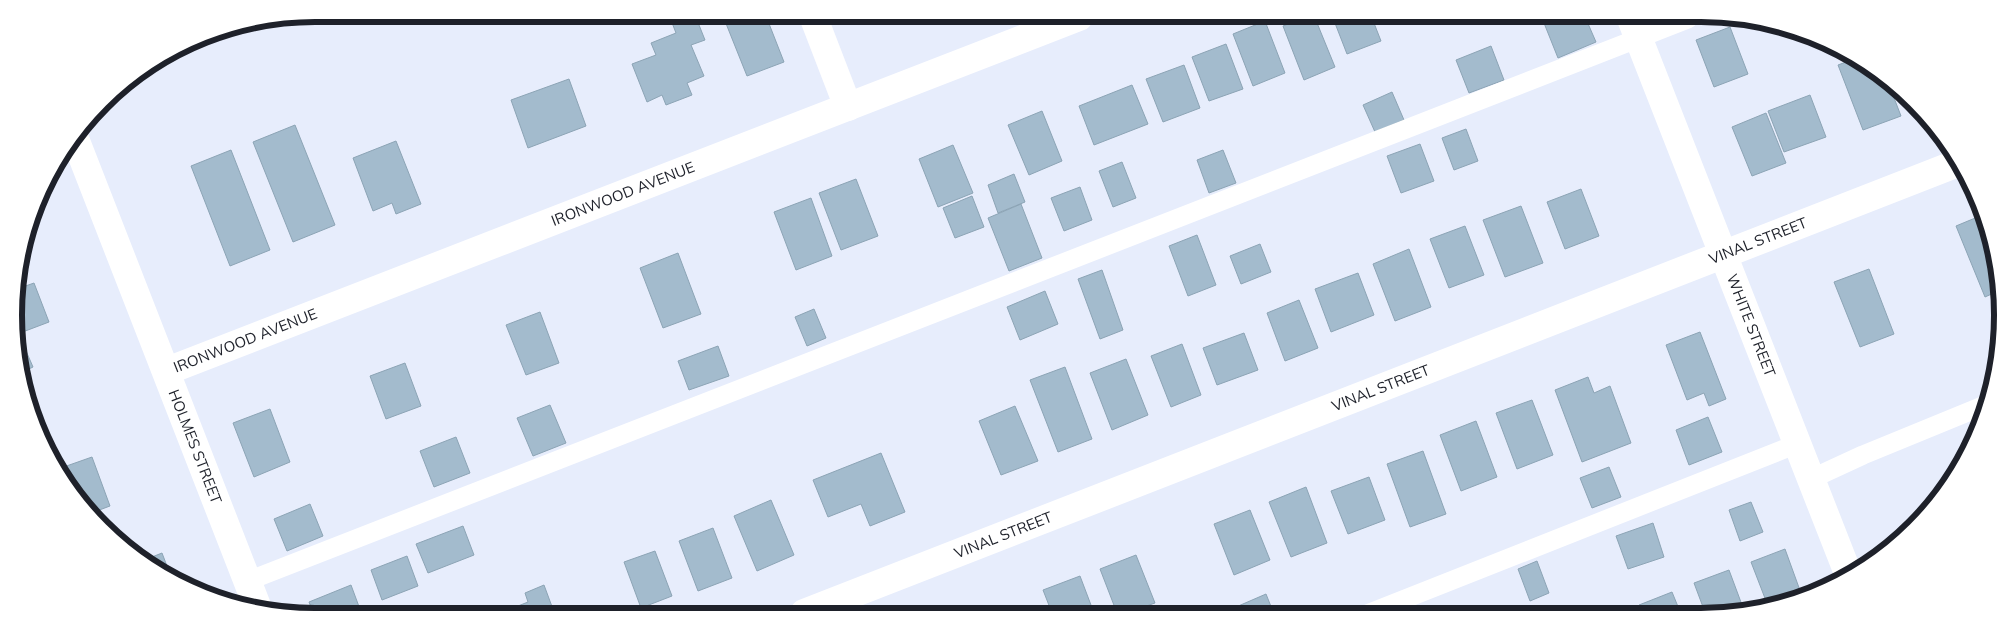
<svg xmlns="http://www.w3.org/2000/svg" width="2016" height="631" font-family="Mulish,sans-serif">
<rect width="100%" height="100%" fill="#e7edfc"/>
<path fill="#a3bbcd" stroke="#8ca4b5" d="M669,15h26l10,25 -14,5 13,31 -17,7 5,12 -26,10 -4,-10 -15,7 -15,-38 24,-9 -5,-12 25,-10z
M723,16h43l18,46 -37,14z
M1303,18h12l20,49 -31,13 -21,-54z
M1333,18h39l9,23 -34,13z
M1554,19h32l10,23 -38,16 -14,-35z
M1265,21l20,52 -32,13 -20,-52z
M1730,27l18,47 -34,13 -18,-47z
M1226,44l17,45 -34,12 -17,-44z
M1491,46l13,34 -35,13 -13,-33z
M1854,59l14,6 21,20 12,31 -38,14 -25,-65z
M1184,65l16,43 -37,14 -17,-43z
M569,79l17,47 -58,22 -17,-48z
M1132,85l16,39 -54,21 -15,-39z
M1392,92l12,28 -29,12 -12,-27z
M1810,95l16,42 -42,15 -16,-41z
M1042,111l20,50 -33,14 -21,-50z
M1766,113l20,50 -34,13 -20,-49z
M295,125l40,100 -42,17 -40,-100z
M1466,129l12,32 -24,9 -12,-32z
M396,141l25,63 -25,10 -4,-11 -19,8 -20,-53z
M1420,144l14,37 -33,12 -14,-37z
M953,145l20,48 -35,14 -19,-48z
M231,150l39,100 -40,16 -39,-100z
M1223,150l13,33 -27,10 -12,-33z
M1122,162l14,36 -23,9 -14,-36z
M1014,174l11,28 -27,11 -10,-28z
M856,179l22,57 -37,14 -22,-57z
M1080,187l12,33 -28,11 -13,-33z
M1581,189l18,47 -34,13 -18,-47z
M972,196l12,31 -29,11 -12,-30z
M811,198l21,58 -36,14 -22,-58z
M1021,204l21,54 -33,13 -21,-53z
M1521,206l22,57 -38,14 -22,-57z
M1980,216l17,41 -1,35 -11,5 -29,-71z
M1465,226l19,49 -35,13 -19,-49z
M1197,235l19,50 -28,11 -19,-50z
M1260,244l11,28 -30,12 -11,-28z
M1409,249l22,58 -36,14 -22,-57z
M678,253l23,61 -38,14 -23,-60z
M1869,269l25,65 -34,13 -26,-65z
M1102,270l21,60 -23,9 -22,-60z
M1358,273l16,42 -43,17 -16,-43z
M34,283l15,39 -29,11 -3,-44z
M1045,291l13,33 -38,16 -13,-33z
M1299,300l19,48 -33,13 -18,-48z
M814,309l12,29 -19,8 -12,-29z
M540,312l19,51 -33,12 -20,-50z
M1700,332l26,67 -17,7 -5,-13 -17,7 -21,-55z
M1244,333l14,37 -41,15 -14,-37z
M23,344l10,23 -10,5 -2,-27z
M1182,344l19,51 -30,12 -20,-51z
M718,346l11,30 -40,14 -11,-29z
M1126,359l22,56 -36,15 -22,-57z
M405,363l16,43 -35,13 -16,-43z
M1065,367l27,72 -34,13 -28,-72z
M1588,377l6,16 16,-7 21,57 -49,19 -27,-72z
M1532,400l21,55 -36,14 -21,-56z
M550,405l16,38 -33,13 -16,-38z
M1015,406l23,55 -37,14 -22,-54z
M270,409l20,53 -36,15 -21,-54z
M1708,417l14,35 -33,13 -13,-35z
M1476,421l21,56 -36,14 -21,-56z
M456,437l14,36 -36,14 -14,-36z
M1423,451l23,63 -36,13 -23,-63z
M881,453l24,59 -35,14 -9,-22 -33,13 -15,-37z
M92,457l18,49 -16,6 -29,-29 -7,-14z
M1609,467l12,30 -29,11 -12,-30z
M1369,477l16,43 -37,14 -17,-43z
M1306,487l21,56 -36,14 -22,-55z
M771,500l23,55 -37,16 -23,-55z
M1751,502l12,30 -23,9 -11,-31z
M310,504l13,32 -36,15 -13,-32z
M1250,510l20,50 -36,15 -20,-51z
M1653,523l11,34 -36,12 -12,-33z
M463,526l11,29 -46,18 -12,-29z
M713,528l19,50 -34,13 -19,-50z
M1785,549l17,47 -34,10 -17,-44z
M655,551l17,45 -31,12 -17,-46z
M162,553l8,21 -1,1 -21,-8 -6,-6z
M1136,555l19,48 -28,10h-10l-17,-44z
M407,556l11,30 -36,14 -11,-30z
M1537,561l12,32 -19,8 -12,-32z
M1729,570l16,43 -39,2 -12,-32z
M1080,576l14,37h-42l-9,-23z
M351,585l10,27h-48l-4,-10z
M544,585l10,27h-40l-1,-4 15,-6 -3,-9z
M1672,592l9,22h-39l-3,-9z
M1266,594l8,20h-36l-2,-7z"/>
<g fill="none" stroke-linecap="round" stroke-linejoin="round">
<path stroke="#fff" stroke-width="19" d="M1811,479l52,-24 122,-50
M248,581l1440,-562
M1367,614l430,-170"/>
<g stroke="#fff" stroke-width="28">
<path d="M813,16l35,91"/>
<path id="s1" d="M1631,19l218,557"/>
<path id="s2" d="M76,141l183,470"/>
<path id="s3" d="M167,371l912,-354"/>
<path id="s4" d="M804,613l1154,-450"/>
</g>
</g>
<g text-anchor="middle" stroke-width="4" stroke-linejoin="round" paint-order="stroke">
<g font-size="15" fill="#1e212a" stroke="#fff">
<text dy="5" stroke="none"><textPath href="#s3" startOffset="489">IRONWOOD AVENUE</textPath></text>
<text dy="5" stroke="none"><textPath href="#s4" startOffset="1024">VINAL STREET</textPath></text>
<text dy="5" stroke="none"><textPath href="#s1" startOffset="329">WHITE STREET</textPath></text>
<text dy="5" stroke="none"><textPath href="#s3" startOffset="84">IRONWOOD AVENUE</textPath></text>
<text dy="5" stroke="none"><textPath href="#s4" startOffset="619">VINAL STREET</textPath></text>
<text dy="5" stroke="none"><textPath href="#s2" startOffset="328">HOLMES STREET</textPath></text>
<text dy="5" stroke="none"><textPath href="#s4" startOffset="214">VINAL STREET</textPath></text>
</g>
</g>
<path d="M0 0H2016V631H0ZM315 22H1701A293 293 0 0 1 1994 315V315A293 293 0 0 1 1701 608H315A293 293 0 0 1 22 315V315A293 293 0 0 1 315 22Z" fill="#fff" fill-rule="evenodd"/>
<path fill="none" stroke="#1e212a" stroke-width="6" d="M315 22H1701A293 293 0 0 1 1994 315V315A293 293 0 0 1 1701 608H315A293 293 0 0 1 22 315V315A293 293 0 0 1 315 22Z"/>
</svg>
